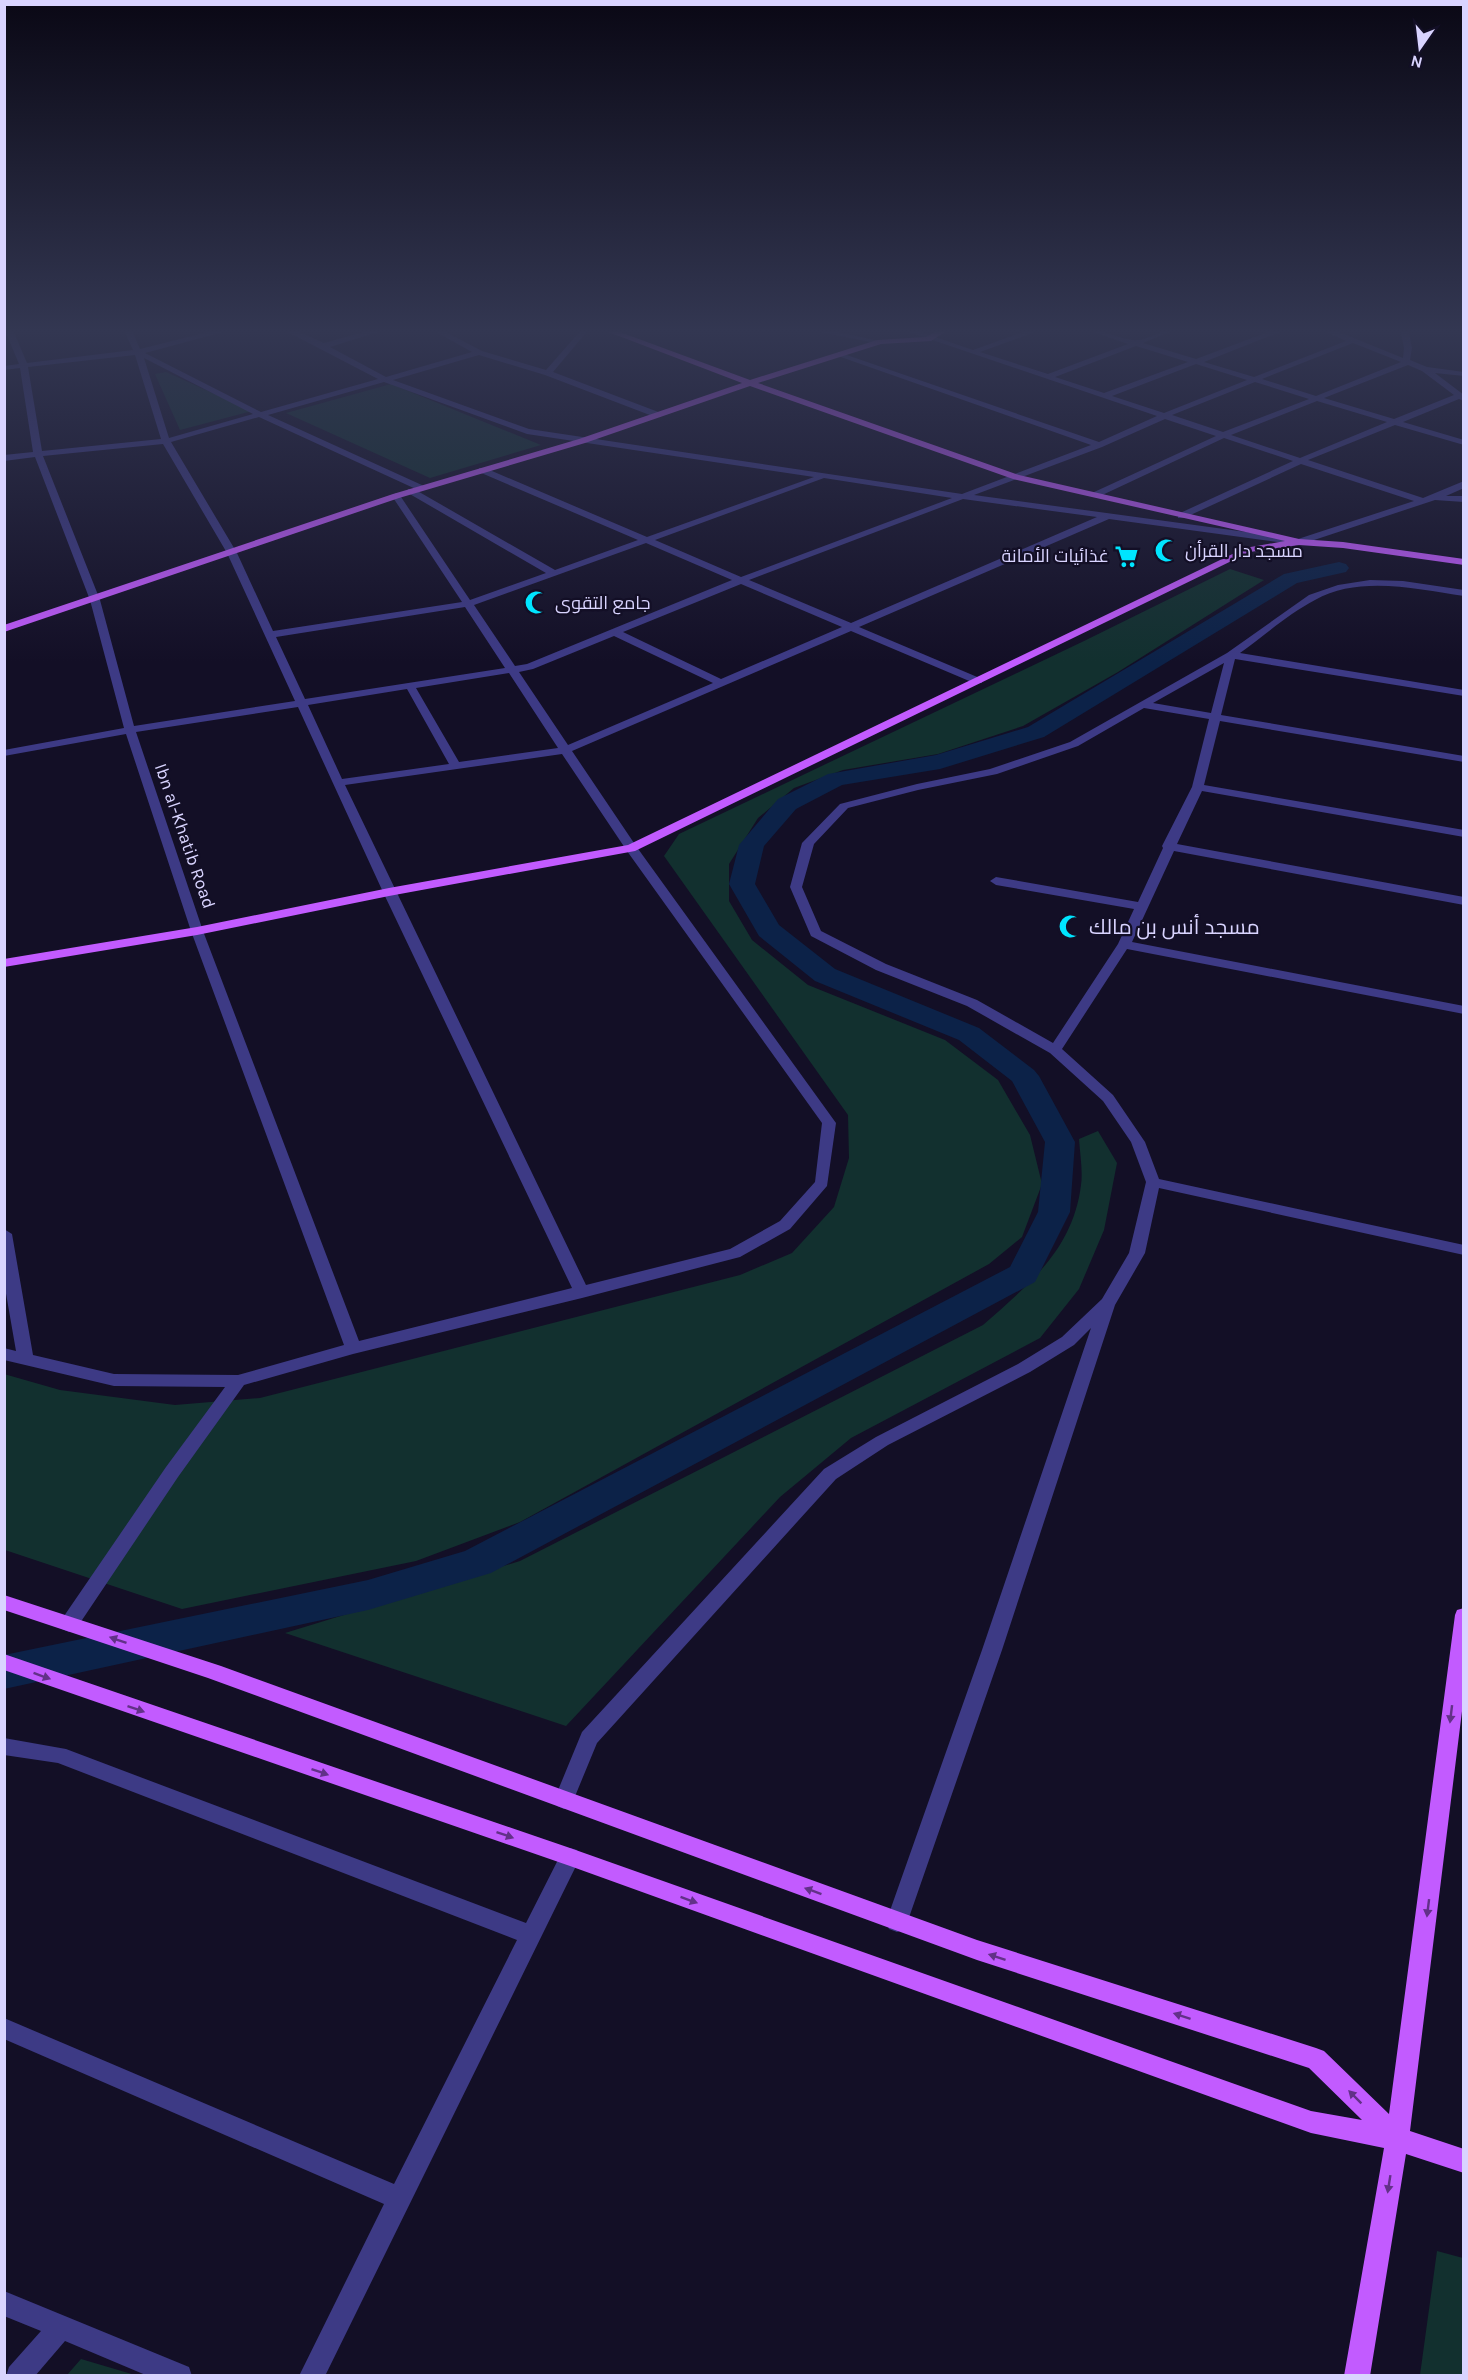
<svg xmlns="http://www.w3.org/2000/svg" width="1468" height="2380" font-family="Karla,Cairo,sans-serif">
<rect width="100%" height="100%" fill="#130f26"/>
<path fill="#12302f" d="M166,372l86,39 -72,19 -25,-56z
M391,384l150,61 -111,33 -144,-65z
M1230,569l34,11 -146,92 -95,54 -85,28 -95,16 -49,18 -36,30 -29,46v37l23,39 56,45 137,55 53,40 32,55 12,49 -20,53 -33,27 -469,258 -104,39 -234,48 -177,-59 -1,-176 56,16 115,15 85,-7 480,-123 52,-22 42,-46 15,-49 -1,-43 -184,-259 15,-22 405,-193z
M1098,1131l19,32 -13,67 -25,59 -39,49 -189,100 -71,59 -214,229 -281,-93 235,-72 463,-236c45,-40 90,-75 98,-140 2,-14 -1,-31 -2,-46z
M1437,2251l26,7v117h-43z
M81,2359l54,16h-68z"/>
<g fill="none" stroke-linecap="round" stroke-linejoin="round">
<path fill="#0c2248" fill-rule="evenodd" d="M1339,562l7,2 3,4 -3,4 -49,11 -253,154 -104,32 -98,16 -46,24 -32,37 -9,38 24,41 56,44 144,59 55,42 5,6 36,66 -5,70 -35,70 -544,291 -123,37 -364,79v-34l364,-75 97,-29 545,-284 28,-55 7,-70 -33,-61 -53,-41 -144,-59 -56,-45 -30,-52 10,-39 39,-46 50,-25 108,-19 92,-28 256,-153z"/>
<path fill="#3d3a85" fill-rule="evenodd" d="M4,328h8l15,35 106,-13 -10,-22h8l9,21 84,-21h14l-93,25 116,59 117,-33 -98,-51h10l34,15 54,-15h13l-61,19 56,30 86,-25 -43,-24h9l44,23 64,19 37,-42h7l-37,44 108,41v4h-6l-110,-42 -66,-20 -86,25 136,49 433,65 129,-49 -253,-89v-4l261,90 58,-26 -260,-88h12l64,22 61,-22h12l-66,24 68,22 80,-30 -46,-16c18,0 33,10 51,12 13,2 31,-12 46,-12l-36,15 53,16 83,-31h11l-86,34 50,15 92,-36 -28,-13h11l74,30 1,-10 -4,-20h8l4,20 -2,12 17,7 37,5v4l-29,-3 29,22v6l-5,-2 -56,23 61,18v5l-69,-20 -87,35 115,38 41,-17v7l-18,8h18v6l-29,-2 -136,45 -190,-26 -250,108 123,52v4h-8l-123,-52 -279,120 64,95 200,277 -9,63 -37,43 -50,28 -158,41 -229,56 -109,31 -66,92 -102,152 -7,3 -7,-3 -2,-5 2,-5 104,-152 59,-80 -111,-1 -110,-26v-12l12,3 -12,-69v-53l8,5 21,121 81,19 124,1 106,-30 -153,-414 -65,-197 -122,22v-6l120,-22 -34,-128 -55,-143 -31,4v-6l29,-3 -13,-84 -16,2v-4l15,-2zM1353,343l48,19 -85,34 -54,-17zM1136,346l52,16 -84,31 -49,-16zM135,355l26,84 -119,12 -14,-84zM144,358l109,56 -84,24zM1196,364l51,16 -83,33 -52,-17zM1408,365l14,6 32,24 -60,24 -70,-21zM384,382l143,52 287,43 -167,60 -162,-69h-6v4l159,68 -83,30 -141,-81h-6v4l138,80 -76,27 -71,-106 -3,-1 -4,3 70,106 -189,29 -36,-78 -66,-111 88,-25 159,73h6v-4l-156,-71zM1255,382l54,17 -86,33 -51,-17zM1317,401l70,21 -87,36 -69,-23zM1165,419l51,17 -124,57v4h6l126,-59 69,23 -115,53v4h6l117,-54 113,37 -116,38 -324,-44 128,-48zM163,444l64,109 68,148 -161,25 -34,-126 -57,-144zM824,478l128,20 -211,79 -86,-37zM963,499l134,18 -246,106 -102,-43zM646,543l86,37 -205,84 -12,2 -41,-61zM741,584l101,43 -121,52 -98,-47zM465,607l40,61 -200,31 -29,-62zM614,636l99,47 -145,62 -49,-73 14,-3zM509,673l49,75 -99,14 -43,-74zM407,689l42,75 -107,15 -34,-74zM298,707l85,185 189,396 -213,53 -156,-410 -67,-199zM562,754l65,97 195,272 -7,59 -35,39 -50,28 -144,36 -241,-500z
M801,328h18l65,14 -4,2z
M1370,580l33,1 61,9v6c-47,-7 -105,-21 -149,4 -27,14 -51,36 -75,53l224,37v6l-229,-37 -14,56 243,41v6l-244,-41 -16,64 260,45v7l-262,-46 -25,53 287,53v8l-290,-54 -42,91 332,64v8l-337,-65 -65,100 51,46 32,47 14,37 305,66v10l-305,-67 -14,65 -30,52 -113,345 -97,279 -8,3 -8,-3 -3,-7 96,-272 109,-322 -17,17 -44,27 -142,73 -52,34 -239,264 -26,63 -7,3 -7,-3 -3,-6 28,-68 242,-263 52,-32 142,-73 44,-27 40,-38 27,-46 17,-71 -15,-40 -28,-41 -53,-48 -83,-47 -91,-36 -65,-34 -21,-49 12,-44 38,-39 77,-20 73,-15 80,-27 157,-89 82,-58 29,-10zM1224,663l-13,50 -58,-10zM1144,708l65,11 -17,68 -30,59 1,2 -25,54 -142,-25 -6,4 6,4 138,24 -16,35 -65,99 -76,-43 -91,-36 -65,-33 -19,-44 12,-43 34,-36 70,-18 79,-16 81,-28z
M4,1738l62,11 460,174 37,-73 7,-2 7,2 3,7 -3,7 -252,512h-26l85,-172 -380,-165v-21l390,166 123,-244 -459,-177 -54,-8z
M4,2291l185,76 3,9h-44l-83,-35 -30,35h-29l3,-9 32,-36 -37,-15z"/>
<path fill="#c25bff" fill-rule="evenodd" d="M598,328h11l141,52 127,-40 49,-3 16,-9h9l-20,13 -50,3 -123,39 261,92 280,64 44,3 121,17v6l-121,-17 -44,-3 -49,7 -615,299 -246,45 -192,39 -193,32v-8l193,-32 192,-39 239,-43 617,-297 40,-7 -272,-62 -263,-93 -165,57 -186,55 -395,134v-7l389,-131 186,-55 163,-56z
M4,1595l217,71 756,274 339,108 8,3 65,63 66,-499 2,-5 7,-2v87l-54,436 54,18v24l-58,-19 -36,222h-26l40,-228 -73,-15 -741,-267 -566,-196v-16l566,194 741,263 51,9 -53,-52 -332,-108 -769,-282 -204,-68z"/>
</g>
<defs><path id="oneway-solid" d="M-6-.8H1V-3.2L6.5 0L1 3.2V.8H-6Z" transform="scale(1.5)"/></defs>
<g fill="#623188">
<use href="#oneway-solid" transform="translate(118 1640) rotate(-161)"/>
<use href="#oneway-solid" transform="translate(42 1676) rotate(20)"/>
<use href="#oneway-solid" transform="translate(136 1709) rotate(19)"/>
<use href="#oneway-solid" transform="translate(1451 1714) rotate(97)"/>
<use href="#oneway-solid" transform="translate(320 1772) rotate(19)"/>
<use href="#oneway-solid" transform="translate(505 1835) rotate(19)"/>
<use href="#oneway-solid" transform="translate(813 1891) rotate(-160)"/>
<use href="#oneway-solid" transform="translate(689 1900) rotate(20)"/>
<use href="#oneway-solid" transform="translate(1428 1908) rotate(97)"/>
<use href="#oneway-solid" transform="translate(997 1957) rotate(-162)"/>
<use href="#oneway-solid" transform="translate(1182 2016) rotate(-162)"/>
<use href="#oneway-solid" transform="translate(1355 2097) rotate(-135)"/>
<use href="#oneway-solid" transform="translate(1389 2184) rotate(99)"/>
</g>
<linearGradient id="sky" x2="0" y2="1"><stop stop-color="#0a0815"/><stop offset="0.5" stop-color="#333752"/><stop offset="1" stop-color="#333752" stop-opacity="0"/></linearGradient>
<rect width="1468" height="662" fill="url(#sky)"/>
<defs>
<symbol id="mosque-bare" viewBox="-9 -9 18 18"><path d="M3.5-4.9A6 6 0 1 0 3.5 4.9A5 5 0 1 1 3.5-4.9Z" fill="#00e5ff" stroke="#130f26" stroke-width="2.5" paint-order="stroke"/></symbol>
<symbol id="supermarket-bare" viewBox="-9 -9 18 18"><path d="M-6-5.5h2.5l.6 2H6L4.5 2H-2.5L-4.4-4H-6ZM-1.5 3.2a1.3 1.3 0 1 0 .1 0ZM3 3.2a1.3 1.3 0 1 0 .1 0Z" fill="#00e5ff" stroke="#130f26" stroke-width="2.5" paint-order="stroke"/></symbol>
</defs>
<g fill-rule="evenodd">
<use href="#mosque-bare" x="1150" y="534" width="33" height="33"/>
<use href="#supermarket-bare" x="1110" y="540" width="33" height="33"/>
<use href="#mosque-bare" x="520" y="586" width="33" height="33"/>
<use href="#mosque-bare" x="1054" y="910" width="33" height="33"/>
</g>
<g text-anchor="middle" stroke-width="4.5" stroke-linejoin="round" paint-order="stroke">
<g font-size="18" fill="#d9d4ff" stroke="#130f26" text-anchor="start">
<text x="1185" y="557">مسجد دار القرأن</text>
<text x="1109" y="562" text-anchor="end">غذائيات الأمانة</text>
<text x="555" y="609">جامع التقوى</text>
</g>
<g font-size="18" fill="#d9d4ff" stroke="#130f26">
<text transform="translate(185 836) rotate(71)" y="6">Ibn al-Khatib Road</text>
</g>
<g font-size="21" fill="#d9d4ff" stroke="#130f26" text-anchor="start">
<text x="1089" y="934">مسجد أنس بن مالك</text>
</g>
</g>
<rect width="1468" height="2380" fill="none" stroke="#d9d4ff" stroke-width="12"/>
<g transform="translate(1420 48) rotate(194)" stroke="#130f26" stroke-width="4.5" paint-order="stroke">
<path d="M0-4.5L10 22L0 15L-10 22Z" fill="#d9d4ff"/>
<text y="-9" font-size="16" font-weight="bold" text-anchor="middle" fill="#d9d4ff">N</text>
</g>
</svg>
